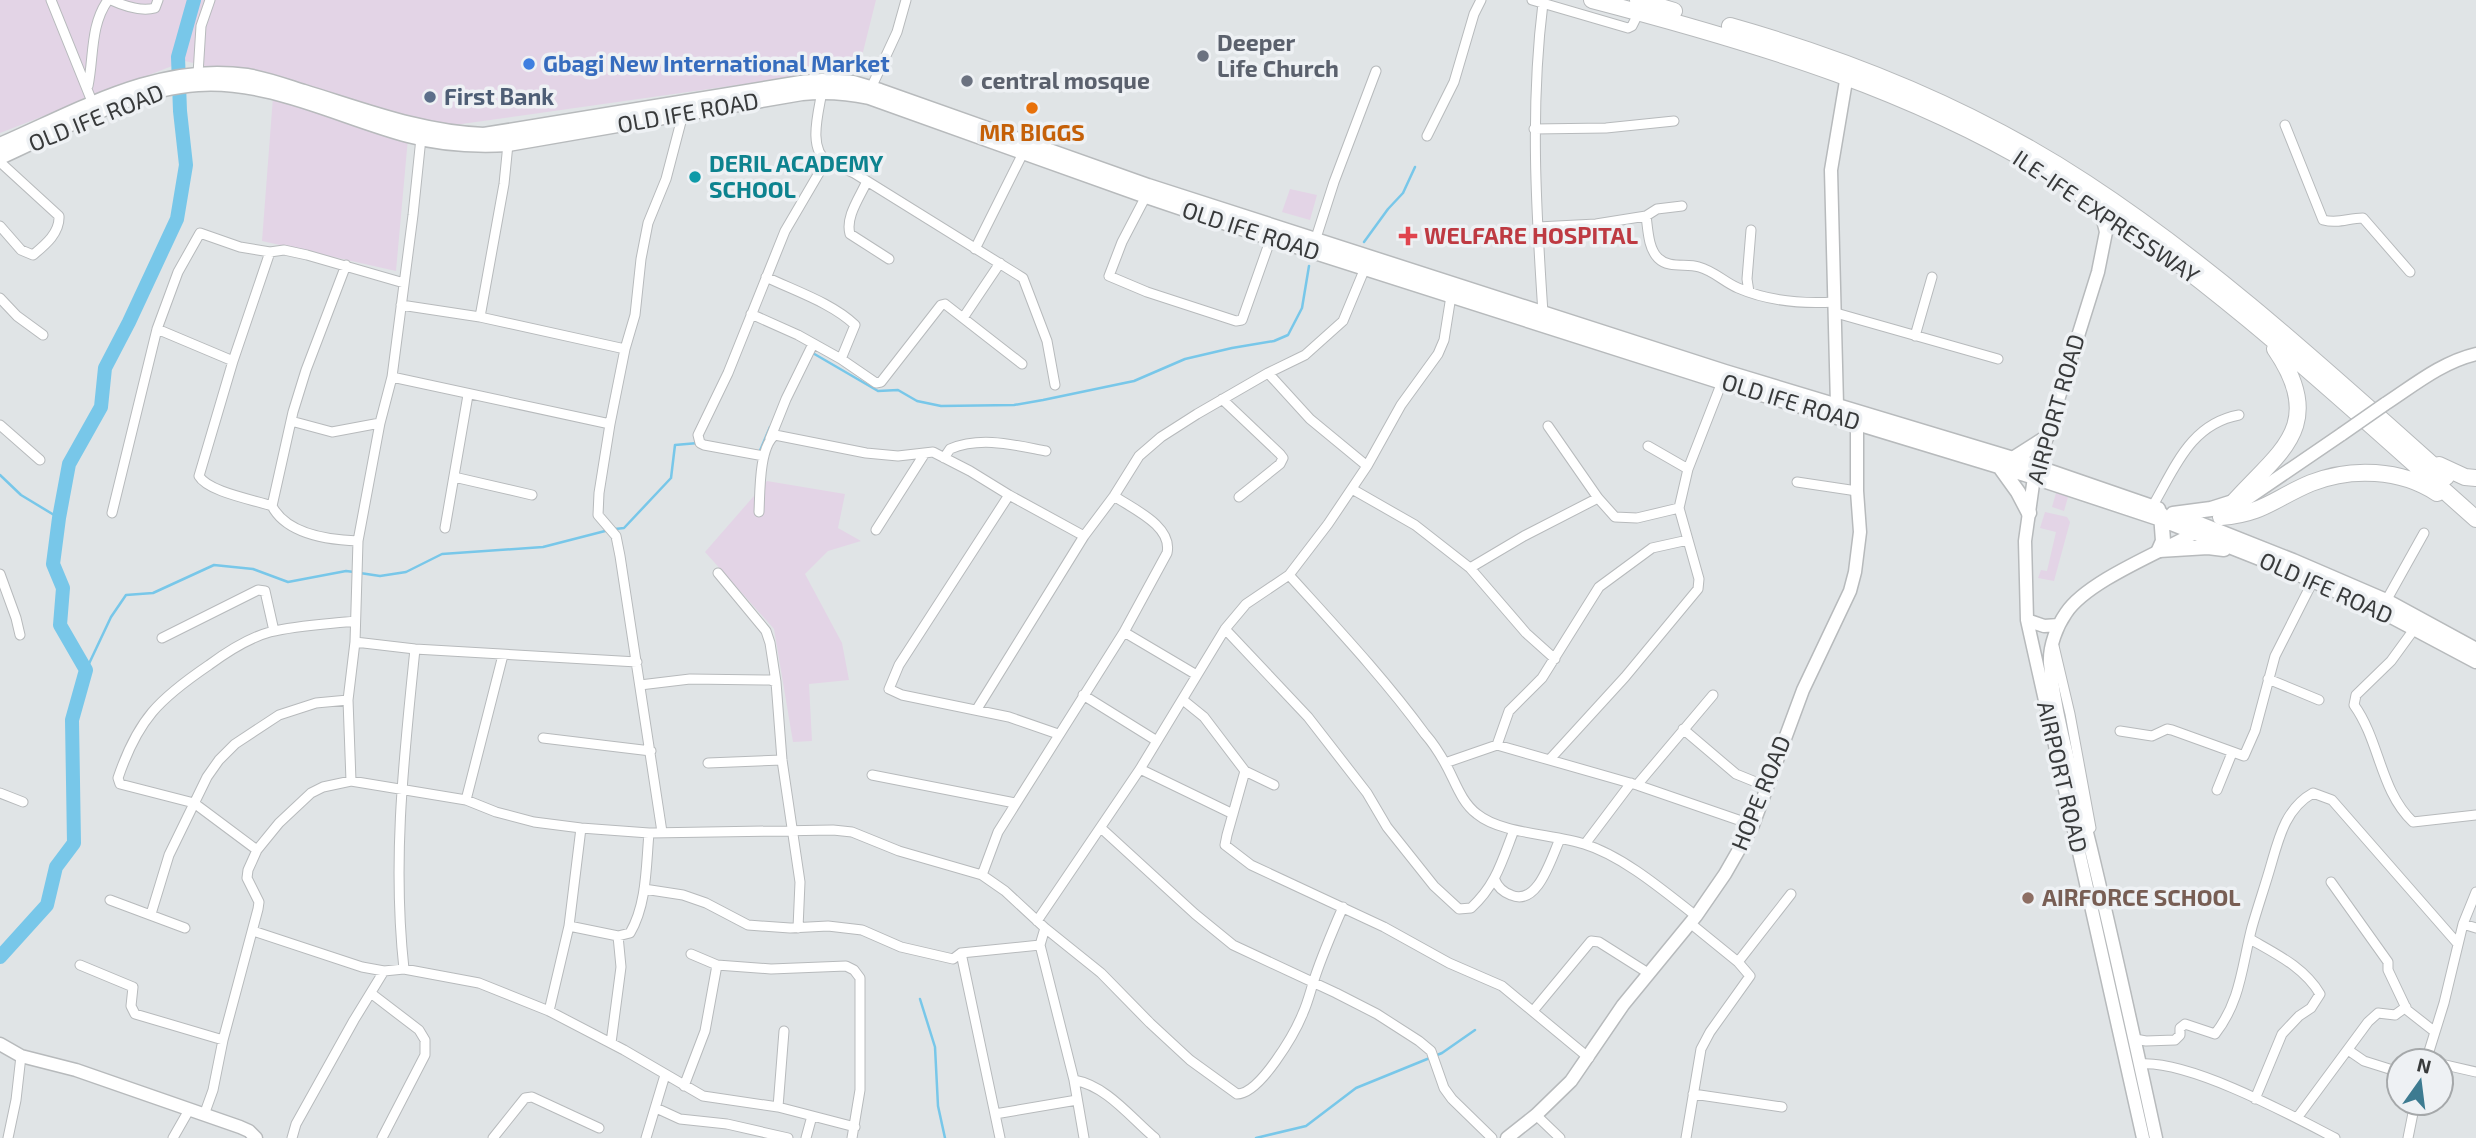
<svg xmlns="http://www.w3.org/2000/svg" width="2476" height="1138" font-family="'Exo 2',sans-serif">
<rect width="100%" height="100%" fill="#e0e4e6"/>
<path fill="#e3d4e6" d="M0,0h876l-17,68 -412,58 -262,-65 -185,72z
M273,97l135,41 -12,133 -134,-30z
M1290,189l27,6 -7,25 -28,-8z
M767,481l78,13 -7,34 23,13 -33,10 -23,23 37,69 7,37 -40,4 3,57 -19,1 -19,-113 -69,-77z
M2056,493l12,4 -4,14 -12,-4z
M2045,512l22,5 3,5 -16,59 -16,-3 3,-8 6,1 9,-39 -16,-4z"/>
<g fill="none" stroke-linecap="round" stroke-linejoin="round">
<path stroke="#78c7e9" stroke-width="2.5" d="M1364,242l24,-33 15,-16 12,-26
M811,352l67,39 20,-1 19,11 24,5 73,-1 29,-5 91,-19 51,-22 47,-11 42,-7 14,-6 14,-27 7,-42
M759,453l11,-26
M0,475l21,20 38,23
M615,529l9,-1 47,-50 4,-33 23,-2
M360,573l20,3 26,-4 36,-18 101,-7 66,-17
M86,670l25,-53 15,-22 27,-2 61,-28 39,4 35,13 58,-11 8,1
M920,999l15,48 3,59 7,32
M1256,1138l50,-12 50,-38 86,-35 33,-23"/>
<path stroke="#78c7e9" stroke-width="14" d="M0,957l47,-52 9,-38 18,-24 -2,-123 14,-50 -26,-45 3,-37 -10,-24 6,-46 10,-54 32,-57 4,-39 24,-46 48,-103 9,-54 -6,-54 -2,-54 16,-57"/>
<defs>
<path id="minor" d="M51,0l42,104
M111,0c13,6 29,12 44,8l3,-8
M1532,0l96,28 4,-2 7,-14
M1543,3c-13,104 -7,206 0,310
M198,74l3,-48 9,-26
M88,86c6,-29 2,-61 20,-86
M871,88l26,-56 9,-32
M822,91c-3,20 -15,58 6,71 8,4 18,7 26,11l169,105 24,63 8,44
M2285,125l38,95c16,4 25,-2 40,-2l47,54
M1534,129l72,-1 68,-7
M1427,136l27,-54 20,-68 7,-14
M0,162l59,54c1,17 -14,29 -26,39l-12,-5 -21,-24
M867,181c-7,16 -22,36 -17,53l39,25
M1146,196l-24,46 -13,34 38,16 89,29 6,-1 29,-82
M1646,216c2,13 2,32 12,42 11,11 28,5 41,9 15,4 25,15 39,21 30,13 63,16 96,14
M1538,227l58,-3 50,-8 11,-7 25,-3
M1315,241l19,-59 42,-111
M975,249l48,-96
M270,252l-37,109 -34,115c9,16 56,24 73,30 15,29 57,34 86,35
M766,277c29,14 66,26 89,48l-14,34 35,24 5,-1 60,-77 4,-1 77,60
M1749,292l-2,-13 4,-49
M0,298l17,18 26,19
M401,305l79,12 145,32
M1836,313l162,46
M751,314l47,21 43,24
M480,317l24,-133 4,-40
M963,318l37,-55
M157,329l76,32
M1915,336l17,-59
M1268,373l42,46 57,47
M392,377l218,47
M1222,399l58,55 3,4 -3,6 -41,33
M291,421l41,11 48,-9
M0,425l40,35
M1548,426l50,72 17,19 22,1 42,-10
M770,439l16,-40 27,-55
M1648,446l40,23
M764,456l-60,-11 -4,-2 -2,-8 30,-62 57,-142 41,-70
M944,458l6,-9c31,-13 64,-4 96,2
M454,477l78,18
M1797,482l60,9
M1352,489l63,36 55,43 54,-32 74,-38
M1009,495l-110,170 -10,24 13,6 107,22 49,17
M272,506l21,-94 13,-42 40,-105
M2152,507c23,-39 38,-83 87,-92
M759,512c1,-20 0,-65 16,-77l91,18 32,3 35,-4 37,19 39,24 75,41
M112,513l45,-184 21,-57 22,-39 40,14 30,5 14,-2 23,5 97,28
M445,528l23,-133
M876,530l49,-77
M1470,568l56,65 29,26
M718,573l48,58 4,12 6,39
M0,574l16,44 4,17
M1289,575c47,52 95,103 136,159 8,9 15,20 21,31 9,16 15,37 31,49 24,20 77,20 107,30 39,12 80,47 112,72
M2386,601l38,-68
M2415,628l-24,33 -35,34 -2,10c26,36 26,86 59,117l63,-7
M1225,629l83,88 59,76 20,34 47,59 25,23 12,-1c25,-23 31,-47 43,-78
M1124,632l71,42
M162,638l96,-48 7,1 9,40
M355,642l60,7 222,13
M2054,646l16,68 21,114
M2268,679l51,21
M640,685l50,-6 80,1 6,2 6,78 18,122 -2,46
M1083,695l74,46
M1183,700l21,17 41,54 29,14
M977,709l107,-173 30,-40 25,-40 22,-19 36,-23 71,-41 37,-18 38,-34 22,-53
M1683,729l53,45 32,13
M2120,731l32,5 15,-7 5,1 72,26 11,-25 20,-75 38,-75
M543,738l108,13
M1497,745l12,-34 33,-33 57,-91 53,-39 36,-8
M1551,758l74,-81 73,-88 1,-10 -20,-71 9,-39 34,-87
M708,763l74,-3
M1445,763l52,-18 140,40 116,40
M1140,769l93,45
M1245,771l-18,64 -2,10 26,20 133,62 65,36 53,23 87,72
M872,775l143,28
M351,781l-3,-81 7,-58 3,-101 22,-118 12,-46 21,-162 8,-77
M1637,785l76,-90
M2217,790l15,-37
M0,793l23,9
M466,800l37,-145
M1101,828l94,86 38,31 103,48 41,21 42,27 12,10 13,37 8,11 40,39
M662,832l-42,-276 -4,-20 -18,-21 1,-22 11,-69 15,-75 10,-34 6,-56 7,-36 18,-44 17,-65
M1585,844l46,-61
M257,850l-63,-47 -74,-19 -2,-6c20,-59 41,-79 91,-113 19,-14 39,-27 61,-33 27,-7 58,-8 85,-11
M982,875l16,-43 126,-200 43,-79c6,-27 -34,-44 -53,-57
M1495,880c3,8 8,12 16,15 27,12 40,-37 49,-56
M2331,882l57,80v8l19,40 28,22
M644,889l39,6 23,8 42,22 42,3 38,-2 34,4 39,17 52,12 8,-6 79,-8
M110,900l75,28
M151,914l18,-59 38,-78 12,-17 16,-16 44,-29 37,-12 32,-3
M1037,921l103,-152 85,-140 21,-25 43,-29 39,-51 39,-58 34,-61 37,-51 6,-14 7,-44
M2463,924l13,4
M569,926l49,10 12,-3c17,-29 16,-67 19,-100
M1045,928l-5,17 34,135 10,58
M253,931l109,36 22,4 20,-2 75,14 70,28 75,39 79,46 75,11 77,20
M2250,939c26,15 54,28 70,55l-9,14 -12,8 -17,18 -27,65
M961,953l39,185
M691,954l26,11 54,4 75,-3 8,4 6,8v112l-8,48
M1738,962l53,-68
M80,965l53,22 -2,19 4,8 88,26
M404,969c-12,-109 0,-212 11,-320
M372,994l47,36 6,10v15l-43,83
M549,1011l20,-85 12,-98
M1533,1011l58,-70 8,1 49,31
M2135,1039l11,2 29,-1 5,-5v-7l5,-4 30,10c26,-33 27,-69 37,-107 6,-21 13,-41 19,-62 8,-28 15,-57 42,-72l19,7 126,144
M611,1043l10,-76 -3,-31
M2348,1050l16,11 35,11
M2426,1061l18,-58 19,-79 13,-32
M2140,1064c49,-4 149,50 195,74
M2441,1064l35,8
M1074,1080c33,6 56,37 81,58
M684,1086l21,-55 12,-66
M1693,1094l89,13
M778,1107l6,-76
M656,1108l24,11 47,5 61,14
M995,1114l82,-14
M204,1115l9,-25 10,-50 35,-131 1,-7 -12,-24 1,-8 9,-20 22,-27 32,-30 12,-6 28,-6 115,19 30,12 38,10 47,6 68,5 184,-3 19,2 47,19 83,24 23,16 40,37 56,45 49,50 40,37 47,34c23,0 58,-61 66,-81 5,-11 8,-24 12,-36 8,-24 18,-47 28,-70
M1536,1115l24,23
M2297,1118l71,-96 10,-9 17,2 11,-8
M8,1138l8,-38 5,-44
M173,1138l16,-28
M292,1138l4,-14 58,-104 30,-49
M493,1138l32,-40 7,-1 67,31
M646,1138l19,-63
M806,1138l6,-22
M1686,1138l15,-89 9,-17 40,-56 -12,-14 -48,-39
M2408,1138l7,-35"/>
<path id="tertiary" d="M1837,405l-6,-235 16,-95
M0,1044l21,12 55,14 164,57 9,4 7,7
M1507,1138l29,-23 35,-34 52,-76 73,-89 29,-42 28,-49 50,-135 47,-99 5,-19 5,-40 -3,-41v-69"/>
<path id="secondary" d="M2094,204l9,16 3,12 -8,40 -64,205 -9,64 2,79 116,518
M2385,404c29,-19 57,-42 91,-50
M2235,507l107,-73
M2027,620l17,6 15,-1
M2156,1138c-21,-97 -42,-193 -65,-289 -14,-58 -36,-128 -41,-186 -1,-17 7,-37 16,-50 22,-33 98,-62 134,-83"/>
<path id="primary" d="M0,145c79,-34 158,-82 247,-69 19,3 38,10 57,16 59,18 118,41 180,43l317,-52 21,-2 31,2 27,8 268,95 577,186 288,87 145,50
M0,157c61,-27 131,-69 198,-73 72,-5 142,33 210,51 33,9 66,11 100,9l294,-51c23,-2 44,-1 67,4l277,99 125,42 451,144 303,92 136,45 129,51 92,41 94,50
M2013,459l33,-21
M2000,467l18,25 11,21
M2161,514l2,27 -4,9 49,-3 16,2
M2173,514l38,-5 22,-7
M2187,519l106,42 93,40 90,49"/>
<path id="trunk" d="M1592,0c165,43 330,92 475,185 149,96 277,217 409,334
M1638,0l36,11
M1730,26c124,35 248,86 356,157 130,85 244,191 360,294
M2439,465l26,12 11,1
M2221,517c42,-3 54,-19 90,-34 40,-16 90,-14 126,10
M2221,517c47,-60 112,-84 54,-168"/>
</defs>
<use href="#minor" stroke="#b7babc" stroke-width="11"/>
<use href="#tertiary" stroke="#b7babc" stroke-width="15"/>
<use href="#secondary" stroke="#b7babc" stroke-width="15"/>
<use href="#primary" stroke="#b7babc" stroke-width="17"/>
<use href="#trunk" stroke="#b7babc" stroke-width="18"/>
<use href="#minor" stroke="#fff" stroke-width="9"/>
<use href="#tertiary" stroke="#fff" stroke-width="12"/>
<use href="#secondary" stroke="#fff" stroke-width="12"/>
<use href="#primary" stroke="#fff" stroke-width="14"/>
<use href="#trunk" stroke="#fff" stroke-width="16"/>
<defs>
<path id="secondary-bridge" d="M2342,434l43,-30"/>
</defs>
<use href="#secondary-bridge" stroke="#b7babc" stroke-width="15" stroke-linecap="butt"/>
<use href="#secondary-bridge" stroke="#fff" stroke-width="12"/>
</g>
<g fill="#6b7280" stroke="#eef1f4" stroke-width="2.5">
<circle cx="1203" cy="56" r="7"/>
<circle cx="967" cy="81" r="7"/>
</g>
<circle fill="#3f7fe0" stroke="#eef1f4" stroke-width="2.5" cx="529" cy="64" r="7"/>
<circle fill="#5c6f8a" stroke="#eef1f4" stroke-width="2.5" cx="430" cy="97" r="7"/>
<circle fill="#e8710a" stroke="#eef1f4" stroke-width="2.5" cx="1032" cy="108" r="7"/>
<circle fill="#0f9aa8" stroke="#eef1f4" stroke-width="2.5" cx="695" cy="177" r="7"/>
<path fill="#e0444e" stroke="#eef1f4" stroke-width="2.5" d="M1404.5 225.5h7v7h7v7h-7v7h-7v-7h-7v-7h7z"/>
<circle fill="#8d6e63" stroke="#eef1f4" stroke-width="2.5" cx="2028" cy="898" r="7"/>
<g text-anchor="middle" stroke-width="7" stroke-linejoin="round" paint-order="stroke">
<g font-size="23" font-weight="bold" fill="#5b616d" stroke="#eef1f4" text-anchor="start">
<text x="1217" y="51">Deeper<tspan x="1217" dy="26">Life Church</tspan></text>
<text x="981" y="89">central mosque</text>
</g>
<g font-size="23" font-weight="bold" fill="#366cbe" stroke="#eef1f4" text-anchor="start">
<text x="543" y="72">Gbagi New International Market</text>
</g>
<g font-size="23" font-weight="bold" fill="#4e5e75" stroke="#eef1f4" text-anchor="start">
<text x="444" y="105">First Bank</text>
</g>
<g font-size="23" fill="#383a3b" stroke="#eef1f4">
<text transform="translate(688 113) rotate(-10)" y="8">OLD IFE ROAD</text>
<text transform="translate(96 118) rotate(-22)" y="8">OLD IFE ROAD</text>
<text transform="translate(2106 217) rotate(34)" y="8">ILE-IFE EXPRESSWAY</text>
<text transform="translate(1251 231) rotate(18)" y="8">OLD IFE ROAD</text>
<text transform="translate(1791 402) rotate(17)" y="8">OLD IFE ROAD</text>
<text transform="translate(2056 409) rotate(-74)" y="8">AIRPORT ROAD</text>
<text transform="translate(2326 588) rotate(24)" y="8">OLD IFE ROAD</text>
<text transform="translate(2062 777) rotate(77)" y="8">AIRPORT ROAD</text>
<text transform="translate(1761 793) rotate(-68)" y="8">HOPE ROAD</text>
</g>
<g font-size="23" font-weight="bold" fill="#c56008" stroke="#eef1f4">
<text x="1032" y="141">MR BIGGS</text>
</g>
<g font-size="23" font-weight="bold" fill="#0d838f" stroke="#eef1f4" text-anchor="start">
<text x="709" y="172">DERIL ACADEMY<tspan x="709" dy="26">SCHOOL</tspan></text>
</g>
<g font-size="23" font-weight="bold" fill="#be3a42" stroke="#eef1f4" text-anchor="start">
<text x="1424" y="244">WELFARE HOSPITAL</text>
</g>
<g font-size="23" font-weight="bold" fill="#785e54" stroke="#eef1f4" text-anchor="start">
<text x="2042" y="906">AIRFORCE SCHOOL</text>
</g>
</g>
<g transform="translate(2420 1082) rotate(14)"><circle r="33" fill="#eef1f4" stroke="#a5a8aa" stroke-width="2"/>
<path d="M0-5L12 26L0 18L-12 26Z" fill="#3d7b91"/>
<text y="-10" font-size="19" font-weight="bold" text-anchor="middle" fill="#383a3b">N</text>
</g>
</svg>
